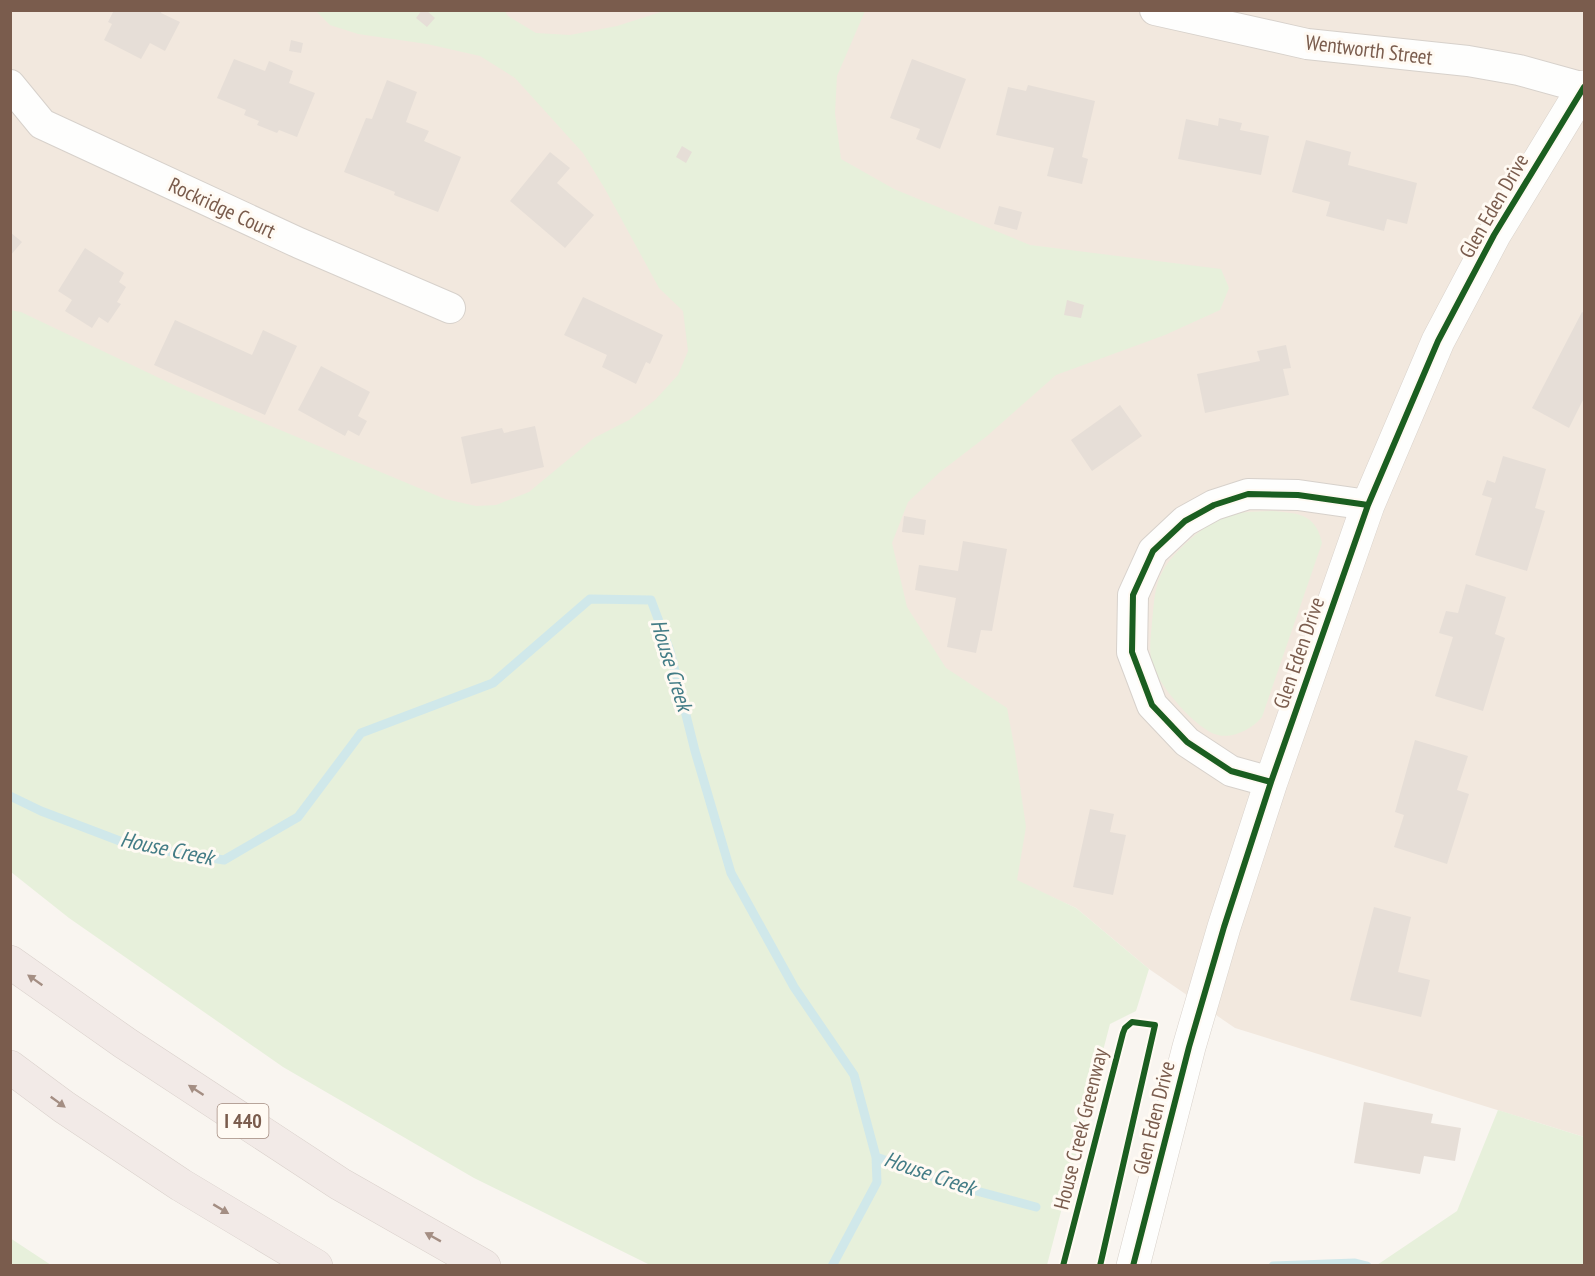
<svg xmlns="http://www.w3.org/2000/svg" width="1595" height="1276" font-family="'PT Sans Narrow',sans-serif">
<rect width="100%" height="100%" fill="#f9f5f0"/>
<path fill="#f2e8de" d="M11,11h1573v1126l-349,-109 -86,-59 -73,-61 -1065,-485z"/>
<path fill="#e7f0db" d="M315,10l190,1 3,5 28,17 34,2 47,-9 47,-15h201l-28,65 -2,37 6,46 53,30 136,56 191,24 8,19 -9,22 -55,25 -109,40 -69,61 -47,36 -32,30 -16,41 15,64 39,61 61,40 8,43 11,76 -9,53 59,28 73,61 -13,42 -26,13 -63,241h-397l-176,-87 -191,-111 -214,-149 -58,-46 -1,-562 11,2 157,75 267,112 31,7 20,-1 33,-13 65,-54 35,-18 26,-20 23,-25 10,-24 -5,-40 -24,-23 -54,-99 -22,-36 -68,-75 -35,-22 -53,-12 -69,-10 -28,-9z
M1271,511c26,2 45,2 51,32l-60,174c-9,11 -28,22 -44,18 -22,-5 -57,-48 -65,-68 -5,-14 -2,-31 -1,-45 2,-18 2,-37 12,-53 9,-16 40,-44 57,-51 16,-7 33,-6 50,-7z
M1498,1110l86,27v128h-207l80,-54z
M10,1238l41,27h-40z"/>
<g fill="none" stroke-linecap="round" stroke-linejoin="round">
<path stroke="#d0e8ea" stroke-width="9" d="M10,796l31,15 92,35 91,14 74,-43 63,-84 132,-50 97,-84 61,1 19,51 25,100 36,122 63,114 60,88 22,82 1,25 -45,84
M876,1157l93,32 67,18
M1273,1266l82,-3 12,3"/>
</g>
<path fill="#e6ded7" d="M114,10h48l-1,3 19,9 -15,29 -15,-8 -9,16 -37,-19 8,-16 -4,-2z
M422,10h4l9,8 -8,9 -11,-9z
M291,40l12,3 -2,10 -12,-2z
M234,59l31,12 4,-10 24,10 -4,12 26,10 -18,44 -18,-7 -2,3 -20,-8 2,-4 -15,-6 2,-5 -29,-12z
M912,59l54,20 -26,70 -24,-10 4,-10 -30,-11z
M387,80l30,12 -11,30 23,9 -5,10 37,16 -23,55 -44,-17 1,-3 -51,-20 22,-54 6,1z
M1028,85l67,16 -13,56 6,2 -6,25 -35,-8 7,-28 -58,-13 12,-48 18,4z
M1219,118l23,5 -2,7 29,6 -8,39 -83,-16 8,-40 32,7z
M1306,140l45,12 -3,13 69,18 -10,41 -20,-5 -3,12 -58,-15 4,-14 -38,-10z
M682,146l10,6 -6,11 -10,-6z
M550,152l20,16 -13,15 37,32 -29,33 -55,-47z
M999,206l23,6 -5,18 -23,-6z
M10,232l12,10 -12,14z
M85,248l39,25 -5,9 7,5 -9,15 4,2 -13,19 -9,-6 -7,11 -27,-17 7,-11 -14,-9z
M583,297l80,38 -13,29 -4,-2 -10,22 -34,-17 5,-12 -43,-20z
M1067,300l17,5 -3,13 -17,-3z
M1582,312l2,1v85l-15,30 -37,-20z
M175,320l77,35 11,-25 34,16 -32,69 -111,-50z
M1286,345l5,23 -8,1 6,26 -84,18 -8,-39 63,-13 -3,-10z
M321,366l49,26 -12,24 9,5 -8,15 -11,-6 -3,6 -47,-26z
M1120,405l22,31 -50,35 -21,-31z
M535,426l9,41 -73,17 -10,-47 41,-9 2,5z
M1503,456l43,13 -11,39 10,3 -18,60 -52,-16 17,-57 -10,-3 5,-15 8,3z
M904,516l22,4 -2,15 -22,-3z
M963,541l44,8 -15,82 -11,-1 -5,23 -29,-6 9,-49 -41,-8 4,-25 39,6z
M1466,584l40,13 -11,37 10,4 -22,73 -48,-15 18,-59 -14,-4 7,-22 12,2z
M1415,740l53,16 -11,34 12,4 -22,70 -53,-17 10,-32 -9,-3z
M1090,809l24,5 -4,18 16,3 -13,60 -40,-8z
M1374,907l37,10 -13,55 32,8 -9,37 -71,-17z
M1364,1102l69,12 -2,9 30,5 -6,33 -31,-5 -4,18 -66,-11z"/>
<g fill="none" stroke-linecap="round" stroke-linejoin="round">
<defs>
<path id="minor" d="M1155,10l152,34 161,17 51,9 65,18
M10,85l32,39 257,119 151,65
M1271,782l-40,-11 -44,-29 -35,-37 -20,-53 1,-57 20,-44 32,-30 29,-16 34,-11 50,1 70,10"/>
<path id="secondary" d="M1133,1266l56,-219 35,-120 47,-145 97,-277 70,-164 56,-106 90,-148"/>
<path id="motorway" d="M10,962l115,81 215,141 144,82
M10,1067l54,40 117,78 135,81"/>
</defs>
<use href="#minor" stroke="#d7d1cb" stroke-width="32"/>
<use href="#secondary" stroke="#d9d2cb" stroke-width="34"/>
<use href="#motorway" stroke="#dad1cc" stroke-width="34"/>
<use href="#minor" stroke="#fefefd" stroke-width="30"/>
<use href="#secondary" stroke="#fefefd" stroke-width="33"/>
<use href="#motorway" stroke="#f2eae7" stroke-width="33"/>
<defs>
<path id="cycleway" d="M1271,782l-40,-11 -44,-29 -35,-37 -20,-53 1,-57 20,-44 32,-30 29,-16 34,-11 50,1 70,10
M1063,1266l60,-233 2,-5 7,-6 23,3 -55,241
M1133,1266l56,-219 35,-120 47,-145 97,-277 70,-164 56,-106 90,-148"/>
</defs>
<use href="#cycleway" stroke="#fffaf3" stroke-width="10"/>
<use href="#cycleway" stroke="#1b5e20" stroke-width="6"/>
</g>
<defs><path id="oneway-solid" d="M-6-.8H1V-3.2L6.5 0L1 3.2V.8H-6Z" transform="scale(1.5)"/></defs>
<g fill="#a48e83">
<use href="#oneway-solid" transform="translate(35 980) rotate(-145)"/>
<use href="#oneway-solid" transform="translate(196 1090) rotate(-147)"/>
<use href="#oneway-solid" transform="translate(58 1102) rotate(36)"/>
<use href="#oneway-solid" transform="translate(221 1209) rotate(31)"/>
<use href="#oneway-solid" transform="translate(433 1237) rotate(-151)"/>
</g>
<g text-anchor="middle" stroke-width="6" stroke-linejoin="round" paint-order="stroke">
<rect fill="#fffaf3" stroke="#a28b7f" stroke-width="1.5" x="217.5" y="1104" width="51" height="34" rx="4.5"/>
<g font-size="20" font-weight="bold" fill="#7a5c4d">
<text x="243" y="1128">I 440</text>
</g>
<g font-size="21" fill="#7a5c4d" stroke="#fffaf3">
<text transform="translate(1369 50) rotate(7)" y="7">Wentworth Street</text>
<text transform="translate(1494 206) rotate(-60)" y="7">Glen Eden Drive</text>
<text transform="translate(222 208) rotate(25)" y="7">Rockridge Court</text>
<text transform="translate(1299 653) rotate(-71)" y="7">Glen Eden Drive</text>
<text transform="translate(1154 1118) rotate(-76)" y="7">Glen Eden Drive</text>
<text transform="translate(1081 1129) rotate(-76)" y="7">House Creek Greenway</text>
</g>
<g font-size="22" font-style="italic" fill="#437c86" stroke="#fffaf3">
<text transform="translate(672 665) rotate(73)" y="8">House Creek</text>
<text transform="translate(167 848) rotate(12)" y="8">House Creek</text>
<text transform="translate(930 1173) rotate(19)" y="8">House Creek</text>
</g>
</g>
<rect width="1595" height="1276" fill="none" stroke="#7a5c4d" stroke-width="24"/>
</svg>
